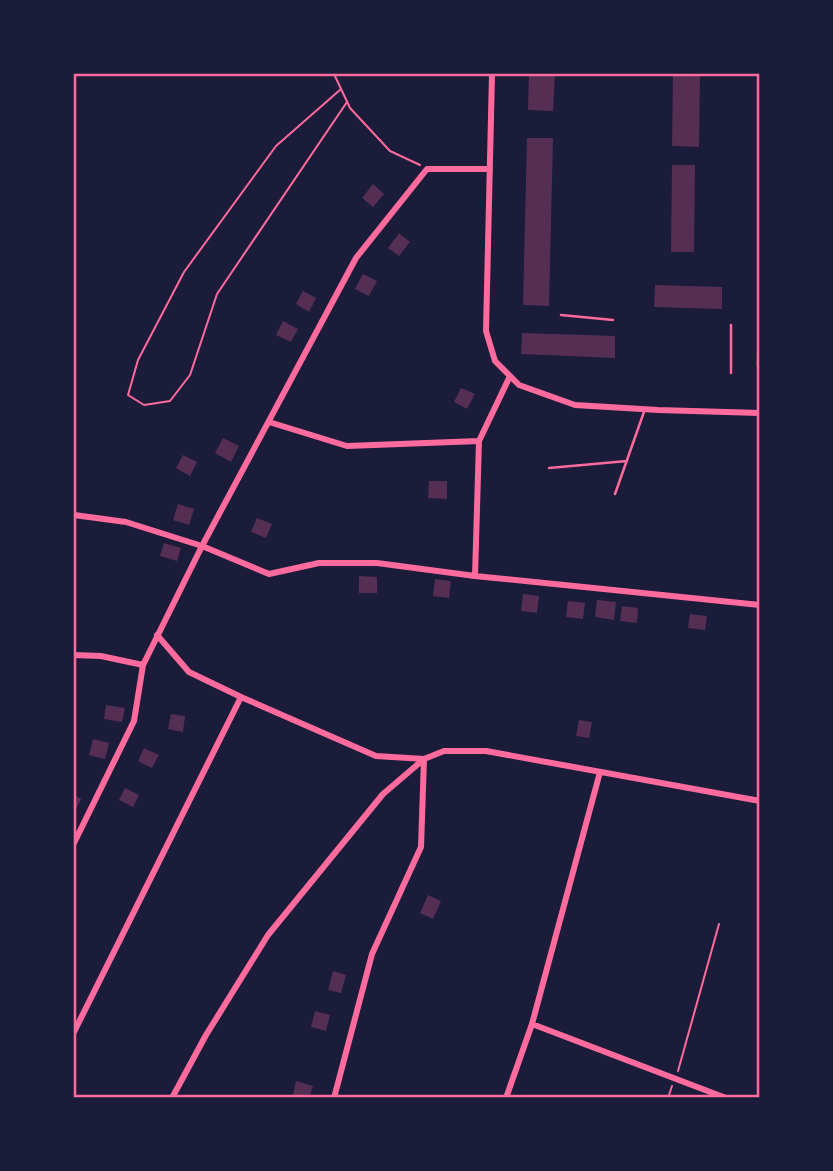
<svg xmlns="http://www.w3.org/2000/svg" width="833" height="1171" font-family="Helvetica,sans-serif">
<rect width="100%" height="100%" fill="#1b1b3a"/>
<path fill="#542f53" d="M529,74h26l-2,37 -25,-1z
M673,74h27l-1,73 -27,-1z
M527,138h26l-4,168 -26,-1z
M672,165h23l-1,87h-23z
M373,184l11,10 -11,13 -11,-9z
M399,233l11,9 -11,14 -11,-8z
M363,274l14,7 -8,15 -14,-7z
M655,285l67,2v22l-68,-2z
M303,291l13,7 -7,14 -13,-8z
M283,321l15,8 -7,13 -15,-7z
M522,333l93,3v22l-94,-4z
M757,348h3v19l-4,-1z
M461,388l14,6 -8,15 -13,-7z
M223,438l16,8 -8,16 -16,-9z
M183,455l14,7 -7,14 -14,-8z
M429,481h18v18l-19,-1z
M178,504l16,5 -5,16 -16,-5z
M257,518l15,6 -6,14 -15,-6z
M164,543l17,5 -4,13 -17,-5z
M359,576l18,1v16h-18z
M435,579l16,2 -2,17 -16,-2z
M523,594l16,2 -2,17 -16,-2z
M597,600l19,2 -2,18 -19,-3z
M568,601l17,2 -2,16 -17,-2z
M622,606l16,2 -1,15 -17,-2z
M690,614l17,2 -2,14 -17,-2z
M106,705l19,3 -3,14 -18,-3z
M171,714l14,2 -2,16 -15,-3z
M579,720l13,2 -3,16 -13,-2z
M93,739l16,4 -4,16 -16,-4z
M144,748l15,7 -7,13 -14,-7z
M125,788l14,7 -6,12 -14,-7z
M74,795l7,4 -7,14z
M428,895l13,6 -8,18 -13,-6z
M333,971l13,4 -5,18 -13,-3z
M315,1011l15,4 -4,16 -15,-4z
M296,1081l17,5 -4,12h-17z"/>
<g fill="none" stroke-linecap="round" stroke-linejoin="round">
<path stroke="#ff6b9d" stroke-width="2" d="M334,74l16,34 40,43 30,14
M341,89l-65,57 -92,126 -46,88 -10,35 16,10 26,-4 20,-26 27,-81 130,-192
M678,1071l41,-147
M668,1098l4,-12"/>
<path stroke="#ff6b9d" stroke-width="2.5" d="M561,315l52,5
M731,373v-48
M549,468l78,-7
M615,494l30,-85"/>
<path stroke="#ff6b9d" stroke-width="6" d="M492,74l-6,257 9,30 24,24 56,20 83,5 102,3
M269,422l78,24 132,-5
M74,515l52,7 76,24 67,28 50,-11h58l98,13 285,29
M475,576l4,-135 31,-65
M157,635l32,37 52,25 135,59 48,3 20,-8h42l274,50
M74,655l27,1 42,9
M74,843l60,-122 9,-56 59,-119 154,-288 71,-89h63
M532,1024l194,74
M74,1032l167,-335
M172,1098l34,-63 62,-100 115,-141 41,-35
M334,1098l38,-144 49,-107 3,-88
M506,1098l26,-74 68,-252"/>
</g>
<rect width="833" height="1171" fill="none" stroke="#1b1b3a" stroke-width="150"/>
<rect x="75" y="75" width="683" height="1021" fill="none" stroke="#ff6b9d" stroke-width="2.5"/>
</svg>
